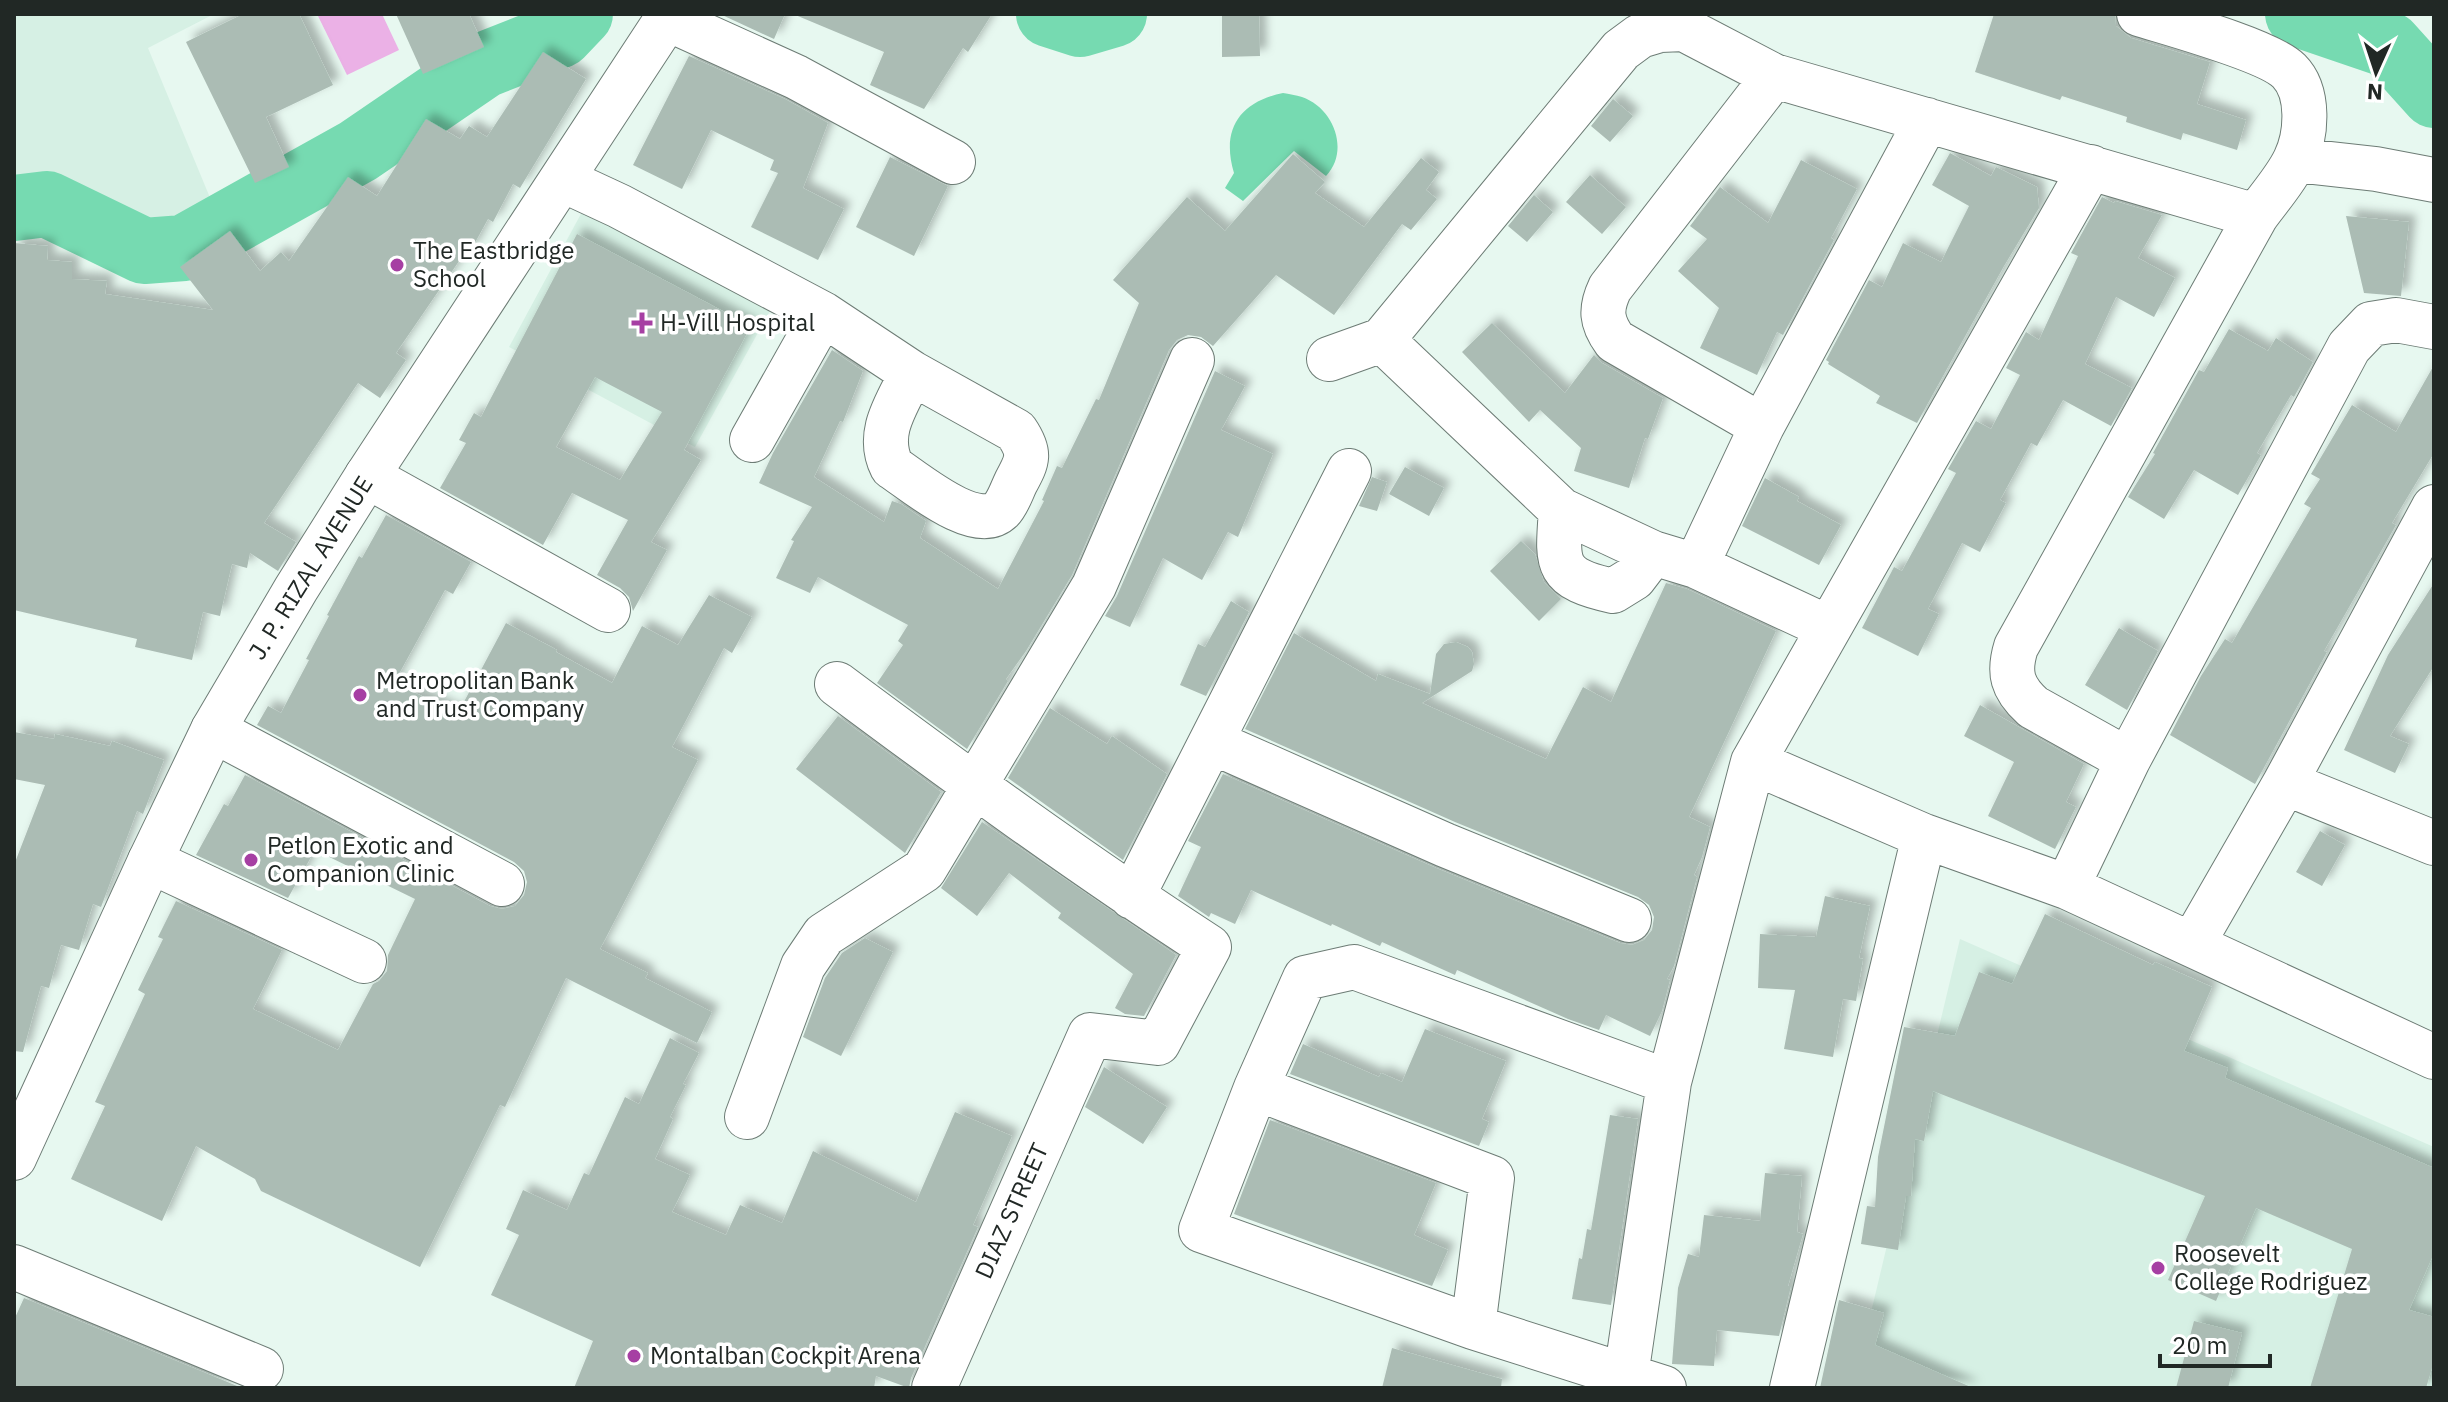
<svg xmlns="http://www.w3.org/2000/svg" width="2448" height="1402" font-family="'IBM Plex Sans',sans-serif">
<defs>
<filter id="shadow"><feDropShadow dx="7" dy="-7" stdDeviation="4" flood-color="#0004"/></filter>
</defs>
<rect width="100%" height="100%" fill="#e7f8f0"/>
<path fill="#d6f0e4" d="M14,14h200l-66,34 70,169 -70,27 -103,-56 -31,5z
M589,199l187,101 -81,147 -186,-100z
M1960,939l474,208v241h-581z"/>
<path fill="#ebb1e6" d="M317,14h65l17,36 -52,25z"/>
<path fill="#76dab1" d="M1283,93c6,1 13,2 19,4 32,11 48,54 24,79l-32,-25 -51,50 -18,-13 9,-15c-13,-43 5,-71 49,-80z"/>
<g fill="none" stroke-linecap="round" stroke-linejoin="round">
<path stroke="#76dab1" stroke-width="66" d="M1049,14l31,10 34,-10
M2298,14l91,31 45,50
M14,208l33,-4 97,47 40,-3 174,-97 126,-86 76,-30 20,-21"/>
</g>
<path fill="#abbcb4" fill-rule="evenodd" filter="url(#shadow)" d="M243,14h56l34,71 -67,32 23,50 -34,16 -69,-141z
M396,14h73l15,33 -61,27z
M720,14h65l-11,25z
M793,14h199l-24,38 -5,-4 -39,61 -54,-24 14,-33z
M1994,14h121l1,12 15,12 79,24 -13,42 49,16 -9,30 -54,-17 -2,7 -55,-18 1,-5 -65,-21 -2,4 -85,-28z
M1222,15h37l1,41 -38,1z
M543,52l43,27 -66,109 -7,-4 -20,38 -5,-3 -17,31 -3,-2 -72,105 10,7 -26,38 -22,-15 -94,140 32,19 -18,29 -28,-18 -3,15 -15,-4 -12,52 -17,-4 -11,48 -57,-13 2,-8 -123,-29v-367l34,3 -1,14 25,2v17l35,2 -2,13 108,16 -33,-43 50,-36 30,40 21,-19 8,9 59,-84 29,19 49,-77 34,20 9,-13 18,11z
M689,56l96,43 43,24 -25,65 41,21 -26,51 -67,-33 27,-54 -8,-3 4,-10 -63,-30 -29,59 -49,-24z
M1613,99l20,17 -23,26 -19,-16z
M1950,153l41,23 5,-9 41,20 2,21 -35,58 -87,157 -41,-20 4,-7 -52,-32 1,-2 -3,-2 43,-80 13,7 21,-44 38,19 28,-56 -37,-21z
M1293,154l32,28 -10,11 49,34 57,-69 18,14 -13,18 11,9 -26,31 -9,-6 -68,91 -58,-40 -63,71 -12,-9 -13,-2 -11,5 -8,10 -97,225 -46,76 -20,28 2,2 -41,68 -90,-66 26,-38 -5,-4 10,-16 -90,-48 -8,16 -34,-15 18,-37 -3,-1 21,-33 -53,-24 14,-30 59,-103 31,21 -20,51 -3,-1 -26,56 70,45 8,-21 9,3 25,17 -6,17 78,51 46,-88 -2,-1 15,-34 5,2 34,-69 3,1 40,-97 -26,-23 74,-83 38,34z
M890,157l58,29 -34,70 -58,-29z
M1801,160l56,29 -26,49 3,2 -51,95 -6,-3 -20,43 -57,-27 19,-40 -41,-37 29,-32 -17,-13 30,-39 48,36z
M1590,175l36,32 -24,27 -36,-32z
M1534,195l19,17 -26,30 -19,-16z
M2102,197l12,6 1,-2 47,14 -24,43 37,20 -21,39 -38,-20 -31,67 47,24 -21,38 -48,-26 -26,46 -6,-3 -31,57 6,3 -26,49 -18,-9 -34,66 11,5 -21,42 -56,-28 32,-61 8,4 54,-98 -8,-4 28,-48 15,8 29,-54 -14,-7 20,-36 13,8 39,-84 -7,-3z
M2346,216l63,6 -8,74 -37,-3z
M577,234l174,92 -67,124 17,10 -50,82 16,8 -34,61 -4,-14 -9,-9 -23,-13 31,-55 -56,-27 -29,52 -103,-57 26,-45 -7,-3 15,-27 7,4zM595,377l67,35 -42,68 -64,-33z
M1492,323l73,70 29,-38 8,8 61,35 -15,41 -3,-1 -16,50 -55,-17 7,-23 -41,-38 -11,12 -67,-70z
M2229,329l39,22 8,-13 37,24 -19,35 -3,-2 -34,58 4,2 -23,40 -44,-25 -30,49 -36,-22 27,-43 -2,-1 46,-83 5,2z
M2434,365v88l-42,70 4,2 -72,126 3,1 -72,132 -85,-49 31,-59 24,-37 7,4 79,-135 -7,-4 16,-25 -9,-5 41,-69 44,27z
M1215,371l30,15 -24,44 52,24 -35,83 -10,-5 -26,48 -39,-22 -33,69 -25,-11 12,-20z
M1405,467l39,21 -15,28 -40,-22z
M1372,477l15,5 -10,29 -18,-5z
M1765,478l34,19 -2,4 44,24 -22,40 -77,-39z
M386,515l85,47 -18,32 -8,-4 -51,93 64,30 48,-90 51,27 -1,2 56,31 30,-57 36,19 31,-50 43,22 -20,36 -8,-5 -52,99 26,13 -98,189 48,24 -3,5 67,34 -15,31 -131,-65 -61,129 -5,-2 -80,162 -159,-76 -6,-12 -59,-33 -34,75 -91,-42 34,-73 -10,-4 50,-108 -7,-4 25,-51 -5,-2 18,-36 106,49 -29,59 85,41 35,-66 6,-3 8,-10 1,-16 27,-56 -100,-49 -27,48 -92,-43 28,-51 4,2 17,-31 245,131 12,3 13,-3 9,-11 3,-13 -3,-11 -10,-9 -257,-137 11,-19 13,7 28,-53 -3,-1 23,-43 -2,-1 32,-59 3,2z
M1521,541l14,13 9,28 17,17 -22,22 -49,-50z
M1666,583l21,6 89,42 -87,186 21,10 -8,30 -8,18 3,2 -23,89 -7,13 3,1 -8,31 -12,25 -44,-21 -7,15 -31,-11 -111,-49 -2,5 -73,-33 -2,4 -48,-22 -1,2 -80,-36 -16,34 -24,-11 -2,4 -31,-21 23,-49 -13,-6 35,-67 213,94 184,75 12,2 12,-5 8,-10 2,-13 -5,-12 -11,-8 -183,-75 -210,-93 49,-96 82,48 2,-7 52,20 6,-40 8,-10 12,-2 12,5 4,5 2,12 -2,7 -50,32 124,56 37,-72 28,15z
M2434,583v83l-44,70 19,8 -14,29 -51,-23 44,-95z
M1231,601l18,11 -43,84 -26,-11 18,-41 7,3z
M2119,628l39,23 -31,59 -42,-25z
M1980,705l104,59 -18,38 10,5 -21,42 -67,-33 26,-54 -50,-26z
M1050,708l57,36 5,-8 55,38 -44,86 -115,-82z
M838,716l103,76 -36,61 -109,-84z
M14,732l40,7 1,-5 55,12 2,-5 52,19 -21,54 -6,-3 -36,96 -8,-3 -14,46 -18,-5 -12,43 -8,-2 -18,66 -9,-1v-186l31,-80 -31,-6z
M982,822l194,133 -32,61 -19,-2 -10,-6 18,-34 -75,-56 3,-5 -52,-40 -32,43 -36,-28z
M2320,831l25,14 -23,41 -26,-14z
M1825,896l45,10 -11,52 4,1 -7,42 -13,-2 -10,58 -49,-8 11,-59 -37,-2 2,-54 56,3z
M2045,914l108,51 2,-3 57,25 -28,64 44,17 -3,10 209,90v85l-25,57 25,7v44l-8,27h-116l42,-139 -96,-41 -40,93 -48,-21 37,-84 -272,-105 -9,50 -9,-2 -4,57h-5l-8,54 -37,-6 6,-38 8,1 3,-50 26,-130 51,9 24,-64 33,12z
M865,938l28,14 -52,104 -38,-19 22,-59 17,-25z
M1425,1029l81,32 -24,58 7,3 -10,24 -189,-72 13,-30 76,33 2,-4 21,9z
M670,1038l29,15 -16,31 3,1 -16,32 3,2 -18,40 35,16 -18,37 54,23 14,-30 42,18 31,-72 103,51 39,-90 57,24 -39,89 5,2 -67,151 -2,10 -33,-12 -2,12h-300l19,-47 -102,-46 28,-60 -13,-6 17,-39 44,20 17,-37 5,2 36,-78 14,7z
M1104,1067l63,40 -24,37 -58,-37z
M1610,1115l28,4 -27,186 -39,-6 7,-41 3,1 5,-30 4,1z
M1270,1120l166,63 -22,52 34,15 -16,36 -198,-72z
M1765,1173l37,3 -5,56 6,2 -15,52h3l-12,50 -62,-6 -3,36 -42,-2 6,-76 10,-34 11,3 5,-42 56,6z
M24,1298l218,90h-228v-68z
M1839,1300l45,13 -9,32 98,43h-153z
M2194,1321l48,12 -14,55h-52z
M1392,1348l110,31 -1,9h-119z"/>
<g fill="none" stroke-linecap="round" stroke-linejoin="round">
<defs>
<path id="minor" d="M668,19l128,58 157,85
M2295,160l81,9 58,11
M563,180l56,26 204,108 89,59 104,58c15,22 12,29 0,51 -4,8 -8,21 -15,28 -25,24 -86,-28 -109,-43 -17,-34 5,-63 20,-94
M1382,340l179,170 92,43 43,13 133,62
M1329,359l53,-19 239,-290 19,-14 20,-6 24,-1 90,47 482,140
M1762,426l-147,-85c-14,-19 -15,-32 -5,-53l164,-212
M752,440l71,-126
M367,476l241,134
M1561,510c-4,55 -7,68 52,81l21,-13 19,-25
M1696,566l66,-140 165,-306
M837,684c122,91 244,180 372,263l-51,96 -68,-8 -156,353
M213,730l289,154
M1212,742l233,103 184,75
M2128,760l-95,-53c-21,-19 -25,-34 -17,-60l240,-431c13,-18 30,-37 39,-56 12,-25 15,-68 -6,-89 -21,-21 -118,-47 -150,-57
M1753,762l171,74 143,51 367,170
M2285,783l149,60
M150,861l214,100
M2067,887l61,-127 221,-413 22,-23 25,-4 38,7
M1132,897l217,-426
M2193,943l92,-160 149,-276
M1256,1088l236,90 -19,149
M747,1117l56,-151 21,-31 100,-65 170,-284 98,-226
M14,1267l247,102
M1626,1376l43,-294 84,-320 338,-595
M1664,1388l-191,-61 -272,-97 55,-142 49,-110 49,-11 315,115
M1792,1388l132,-552"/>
<path id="major" d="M14,1158l136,-297 63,-131 83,-141 71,-113 303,-462"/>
</defs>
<use href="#minor" stroke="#6d7c75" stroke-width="46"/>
<use href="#major" stroke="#6d7c75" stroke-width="46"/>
<use href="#minor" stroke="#fff" stroke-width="44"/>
<use href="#major" stroke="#fff" stroke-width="44"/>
</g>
<g fill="#a63fa3" stroke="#fff" stroke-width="3">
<circle cx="397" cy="265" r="8"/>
<path d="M638 311h8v8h8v8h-8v8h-8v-8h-8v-8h8z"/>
<circle cx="360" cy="695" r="8"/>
<circle cx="251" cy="860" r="8"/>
<circle cx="2158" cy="1268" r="8"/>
<circle cx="634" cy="1356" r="8"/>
</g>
<g text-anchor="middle" stroke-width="7" stroke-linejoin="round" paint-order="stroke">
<g font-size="24" fill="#212825" stroke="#fff" text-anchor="start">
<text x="413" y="259">The Eastbridge<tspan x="413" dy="28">School</tspan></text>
<text x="660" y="331">H-Vill Hospital</text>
<text x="376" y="689">Metropolitan Bank<tspan x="376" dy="28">and Trust Company</tspan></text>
<text x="267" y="854">Petlon Exotic and<tspan x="267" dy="28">Companion Clinic</tspan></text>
<text x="2174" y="1262">Roosevelt<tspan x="2174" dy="28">College Rodriguez</tspan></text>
<text x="650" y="1364">Montalban Cockpit Arena</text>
</g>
<g font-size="24" fill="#212825" stroke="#fff">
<text transform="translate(311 568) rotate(-58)" y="8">J. P. RIZAL AVENUE</text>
<text transform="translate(1012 1211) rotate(-66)" y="8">DIAZ STREET</text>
</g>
</g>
<rect width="2448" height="1402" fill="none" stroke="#212825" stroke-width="32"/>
<g transform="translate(2376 72) rotate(183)" stroke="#ffffff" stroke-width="6" paint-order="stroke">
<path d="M0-6L14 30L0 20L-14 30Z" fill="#212825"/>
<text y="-12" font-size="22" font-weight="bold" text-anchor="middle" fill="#212825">N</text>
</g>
<path d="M2160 1354v12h110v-12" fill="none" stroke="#212825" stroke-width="4"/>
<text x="2172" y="1354" font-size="24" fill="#212825" stroke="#ffffff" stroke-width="6" paint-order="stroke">20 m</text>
</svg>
